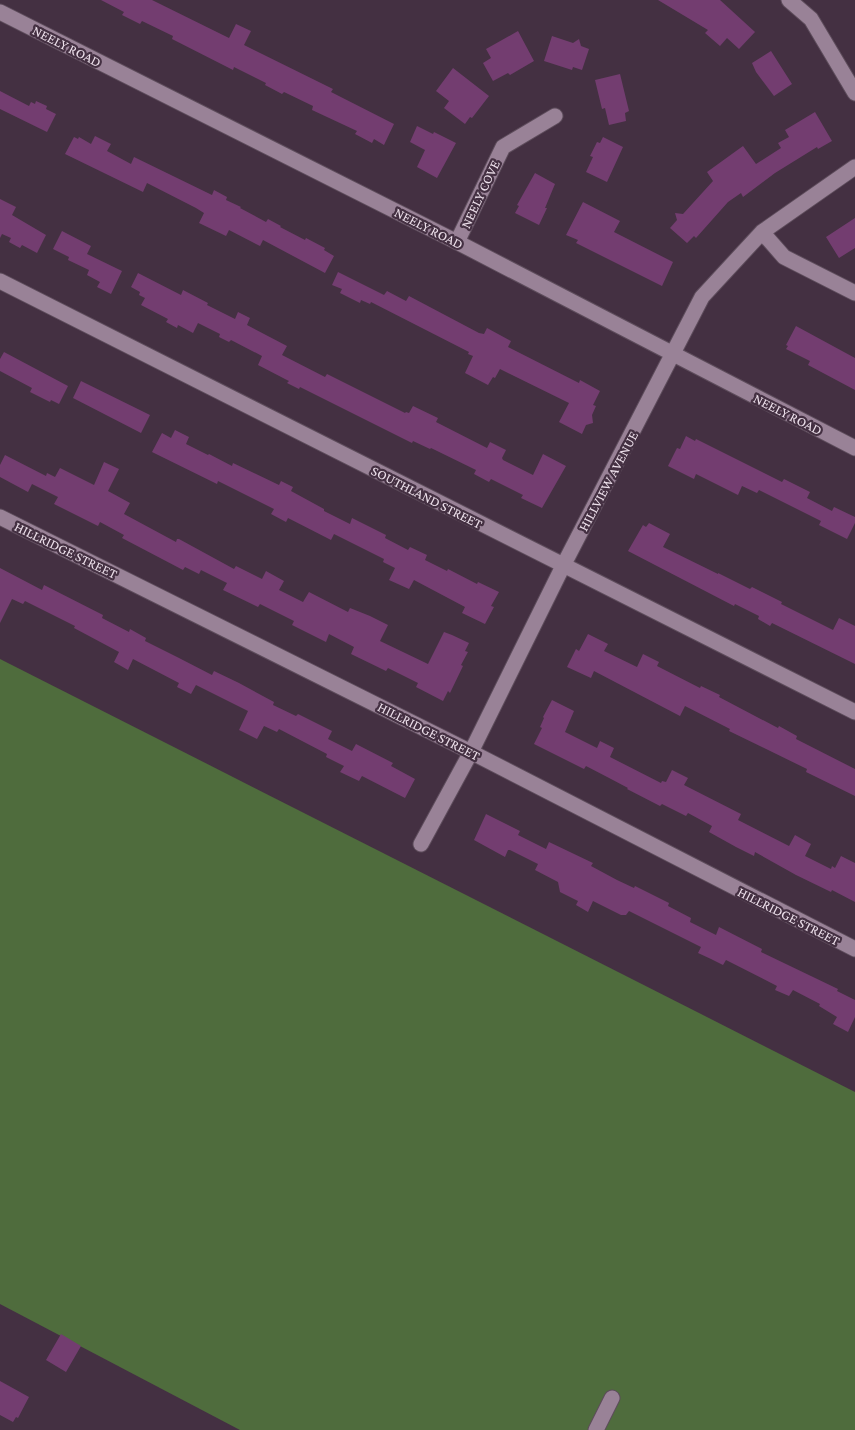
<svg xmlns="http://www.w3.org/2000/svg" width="855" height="1430" font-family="'Crimson Pro',serif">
<rect width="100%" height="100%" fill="#443042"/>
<path fill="#4f6c3d" d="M0,659l855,433v338h-615l-240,-126z"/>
<path fill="#733d70" d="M101,0h51l77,38 7,-14 15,7 -7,14 89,44 -2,3 63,32 -10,21 -10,-6 -2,4 -17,-9 2,-3 -45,-21 1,-4 -29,-14 -2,2 -17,-9 1,-2 -32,-16 -1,3 -61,-31 1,-3 -31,-15 -2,3 -18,-9 2,-3z
M658,0h62l35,32 -16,17 -12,-11 -7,8 -15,-13 3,-3z
M518,31l16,30 -24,14 -2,-2 -15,8 -10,-18 8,-5 -5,-9z
M552,36l21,7 6,-4 2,7 8,3 -7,21 -9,-3 -1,3 -28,-9z
M771,51l21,33 -18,12 -18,-24 -4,-9z
M453,68l36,28 -17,22 -2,-1 -5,7 -21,-16 5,-7 -13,-10z
M620,74l9,37 -4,2 1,8 -17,4 -4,-17 -3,1 -7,-29z
M0,91l29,15 2,-4 4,2 1,-3 11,5 -1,3 10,5 -9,18 -47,-23z
M815,112l17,29 -14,8 -1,-2 -42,26 -32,24 -2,-4 -13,9 -32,36 -2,-2 -7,7 -17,-15 7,-8 -2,-7 8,1 30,-33 -6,-9 36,-26 13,18 25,-16 -3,-5 11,-6 -4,-7z
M417,126l16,8 1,-2 22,11 -19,35 -20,-11 8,-17 -15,-8z
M95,136l16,8 -4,7 24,13 3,-7 78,38 2,-5 13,7 -1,3 15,7 -1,1 26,14 2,-3 13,7 -1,1 25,13 1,-2 19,10 -1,2 10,6 -9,17 -62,-33 -3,6 -31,-16 -3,6 -27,-13 5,-10 -8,-5 -49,-25 -4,9 -78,-38 9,-17 4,2 1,-2 12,7z
M603,137l20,10 -16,35 -21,-10 7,-15 -3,-1 7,-14 3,1z
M535,173l20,11 -10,24h2l-8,17 -24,-12 4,-7 -2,-1z
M0,199l16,8 -4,8 34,20 -9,18 -15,-8 -2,3 -11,-6 2,-4 -9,-4 -2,4z
M583,202l37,19 -6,11 59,30 -11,24 -86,-43 2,-3 -12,-5z
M855,218v30l-16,10 -13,-21z
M62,231l29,15 -4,8 35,17 -11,23 -14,-7 3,-5 -13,-7 2,-5 -21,-10 1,-3 -16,-8z
M338,272l46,23 3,-4 19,10 3,-5 70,37 5,1 3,-6 24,13 -3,6 71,36 1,-3 20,11 -7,14 3,1 -4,9 1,8 -7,2 -4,9 -23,-12 10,-19 -69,-34 -5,9 -2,-1 -5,8 -23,-12 8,-17 -5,-2 1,-2 -98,-50 -1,2 -9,-4 -1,3 -20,-10 2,-4 -10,-4z
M138,273l43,22 2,-5 25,13 -1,2 28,14 3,-7 12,6 -3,7 40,21 -5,9 43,22 2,-3 78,39 1,-1 3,1 4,-7 25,12 -2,4 51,26 3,-6 16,8 -4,8 1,2 30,15 10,-21 23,12 -24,42 -21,-10 2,-3 -32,-16 -2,3 -15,-8 2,-4 -45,-22 -1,1 -17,-8 -1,2 -112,-56 -1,2 -12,-6 2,-2 -4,-2 -27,-14 4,-9 -31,-16 -2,2 -10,-5 1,-3 -22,-11 -5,10 -15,-8 -1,3 -11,-6 2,-3 -27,-14 4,-7 -6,-3 1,-3 -9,-5z
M796,326l59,32v32l-47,-25 2,-4 -24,-12 2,-3 -2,-1z
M4,352l64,34 -9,18 -8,-4 -1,2 -20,-10 2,-4 -32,-17v-12z
M81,381l69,34 -9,18 -68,-35z
M175,430l14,7 -3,7 22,11 1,-1 23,12 1,-3 46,22 2,-4 12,6 -2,4 33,18v2l26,13 2,-6 34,17 -1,3 23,12 2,-3 17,8 -2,5 22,11 1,-2 29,15 1,-2 21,10 -8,14 3,1 -9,17 -23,-11 3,-6 -51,-27 -5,9 -20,-9 6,-12 -12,-6 1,-3 -50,-25 -3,6 -43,-22 -2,4 -15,-8 3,-5 -56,-28 -1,3 -65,-32 10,-19 9,5z
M686,436l9,5 1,-2 86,43 2,-3 26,13 -3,6 25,13 2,-4 21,10v6l-8,16 -28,-14 2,-4 -62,-31 -2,3 -15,-7 -4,9 -42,-21 -2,5 -26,-13 9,-18 3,1z
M5,455l41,21 1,-3 8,4 5,-9 34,17 10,-23 15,7 -11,22 22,12 -6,11 52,28 1,-3h2l55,30 2,-3 26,13 4,-8 18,10 -5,9 24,12 6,-10 39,20 2,-4 20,8 18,9 -8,16 48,23 16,-32 8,3 17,8 -4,8 3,1 -7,13 2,1 -13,27 -2,-2 -5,10 -27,-14 2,-4 -30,-15 -2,3 -35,-17 3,-7 -25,-13 -3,8 -34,-17 2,-4 -34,-17 -2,3 -35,-17 4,-7 -26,-13 -2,4 -14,-7 -2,3 -61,-32 2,-3 -24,-13 -2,4 -44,-22 4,-7 -26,-13 -4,8 -28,-15v-12z
M649,523l21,11 -7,13 55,27v-1l32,16 2,-2 30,15 -1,2 52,26 6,-12 16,8v38l-83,-41 -2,3 -12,-7 1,-3 -24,-12 -1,2 -106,-55 15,-26 3,2z
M0,568l42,22 2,-5 59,30 -1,3 27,14 1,-3 16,9 -1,3 34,17 33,17 2,-4 25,12 35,19 -1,3 23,11 2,-2 34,17 -4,8 24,12 4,-7 37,19 -2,3 24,13 -10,19 -43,-22 -3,5 -19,-9 4,-6 -18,-9 1,-3 -48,-25 -2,3 -13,-6 -7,13 -18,-9 9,-19 -52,-26 -5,9 -14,-7 2,-4 -46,-24 -5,11 -14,-8 5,-10 -45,-24 1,-2 -50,-25 -2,3 -11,-5 -12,24z
M588,634l20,10 -4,7 33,16 6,-13 16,8 -2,4 43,22 1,-2 19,9 -1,2 59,31 1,-2 18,10 -1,3 59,30v27l-49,-24 1,-3 -78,-38 1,-2 -45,-23 -5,10 -86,-45 -3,7 -24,-11 9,-18 3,2z
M552,700l22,11 -9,21 32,16 3,-7 14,7 -4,9 51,26 1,-2 4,1 6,-12 16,8 -4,7 57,29 -3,6 51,26 6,-11 16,9 -6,12 26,13 1,-3 3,2 6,-12 14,7v39l-23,-12 -1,2 -35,-17 -41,-23 -1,4 -18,-9 -27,-15 3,-6 -24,-13 -2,3 -24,-12 -2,2 -33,-17 1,-1 -17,-9 -25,-13 -2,3 -50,-25 8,-16 -2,-1 4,-9 -1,-1z
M486,814l34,17 -2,4 28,14 3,-7 44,21 -2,3 26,14 17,8 1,-2 34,17 -1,3 23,12 -1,4 26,13 3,-8 43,22 -1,3 77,37 -1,2 18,9v17l-7,15 -15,-8 4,-7 -18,-11 1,-2 -27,-14 -4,6 -14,-6 2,-4 -51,-26 -3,5 -12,-6 -13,-6 3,-6 -72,-36 -3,4h-5l-28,-14 -5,11 -12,-7 2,-4 -18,-9 -2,-10 -23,-12 3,-6 -28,-14h-2l-3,7 -31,-17z
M61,1334l20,12 -15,26 -20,-12z
M0,1381l29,16 -11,21 -2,-1 -3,5 -13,-7z"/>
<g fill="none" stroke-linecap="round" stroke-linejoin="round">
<defs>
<path id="minor" d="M789,0l22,19 44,74
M0,12l457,230 398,206
M762,232l22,25 71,36
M457,242l46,-95 52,-31
M0,281l855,431
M0,517l471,235 384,197
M421,844l50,-92 92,-186 139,-269 60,-65 93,-65
M596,1430l16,-32"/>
</defs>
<use href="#minor" stroke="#5d4c5b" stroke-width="17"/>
<use href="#minor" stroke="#998297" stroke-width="15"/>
</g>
<g text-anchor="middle" stroke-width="4.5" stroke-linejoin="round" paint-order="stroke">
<g font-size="14" fill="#ede0eb" stroke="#443042">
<text transform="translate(67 46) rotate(27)" y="5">NEELY ROAD</text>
<text transform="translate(480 194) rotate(-65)" y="5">NEELY COVE</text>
<text transform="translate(429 228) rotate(27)" y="5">NEELY ROAD</text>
<text transform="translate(788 414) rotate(27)" y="5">NEELY ROAD</text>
<text transform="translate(608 481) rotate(-62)" y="5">HILLVIEW AVENUE</text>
<text transform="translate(427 497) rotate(27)" y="5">SOUTHLAND STREET</text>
<text transform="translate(66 550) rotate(26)" y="5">HILLRIDGE STREET</text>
<text transform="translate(429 731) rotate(27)" y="5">HILLRIDGE STREET</text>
<text transform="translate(789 916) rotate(27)" y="5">HILLRIDGE STREET</text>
</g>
</g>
</svg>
